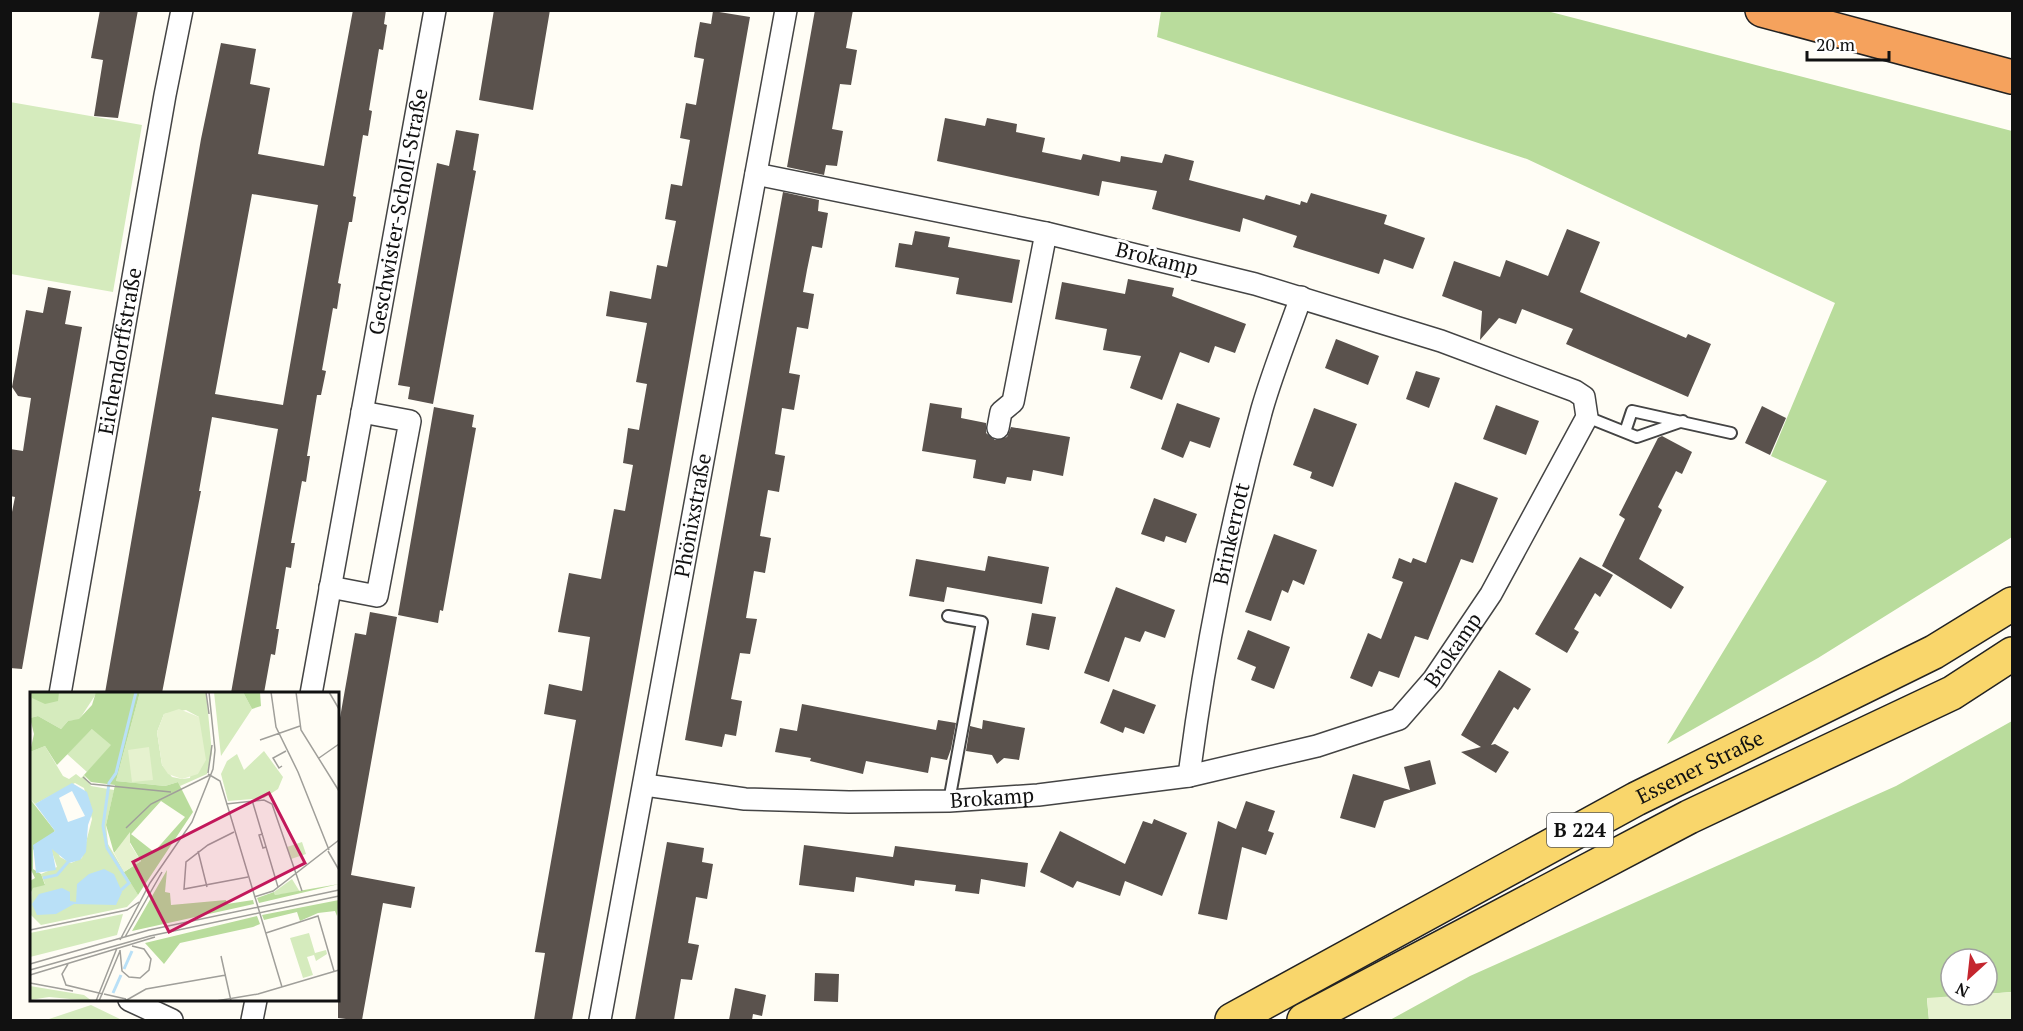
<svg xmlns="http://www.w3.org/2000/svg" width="2023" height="1031" font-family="'PT Serif',serif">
<rect width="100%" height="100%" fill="#fffdf5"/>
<path fill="#d5ebbd" d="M10,102l132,23 -29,167 -102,-18z
M91,1005l31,15h-76z"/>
<path fill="#b9dc9c" d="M1161,11h386l465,120v406l-194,121 -151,86 160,-263 -56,-25 64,-153 -308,-144 -370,-122z
M2012,721v271l-25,2v-35h-36v36h19l-43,4 2,21h-539l80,-44 426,-190z"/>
<path fill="#e6f2cf" d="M2012,992v28h-83l-2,-22z"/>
<path fill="#5a524d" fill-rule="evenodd" d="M100,10h38l-20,108 -24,-2 9,-56 -12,-2z
M353,10h33l-2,14 3,1 -4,25 -4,-1 -10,61 3,1 -4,25 -5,-1 -10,61 3,1 -4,25h-3l-11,61 3,1 -2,12 -2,13 -4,-1 -11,62 4,1 -5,24h-4l-10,61h3l-4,26 -4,-1 -11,62h4l-2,12 -2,13 -5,-1 -10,62h3l-4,26 -4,-1 -7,39h-33l47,-264 -66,-12 -13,74h2l-39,202h-57l96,-554 20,-96 35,6 -6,35 20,4 -12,66 66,12zM252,194l66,11 -35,200 -68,-11z
M494,10h56l-17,100 -54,-10z
M815,10h38l-7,38 11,2 -6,35 -11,-1 -8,45 11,2 -6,35 -11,-1 -2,10 -37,-8z
M713,11l37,6 -126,712 -52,291h-38l11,-67 -10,-1 41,-232 -32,-6 5,-30 33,7 8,-54 -32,-5 11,-59 32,6 13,-70 11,2 8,-46 -10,-2 5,-35 11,2 8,-46 -11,-2 11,-59 -41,-7 4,-25 41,8 6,-34 10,2 9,-46 -11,-2 6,-35 11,2 8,-46 -10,-2 6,-35 10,2 8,-46 -10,-2 2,-13 4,-22 11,2z
M945,118l40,8 2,-8 30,6 -1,8 29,6 -3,14 39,8 2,-6 37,8 1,-6 41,7 3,-9 29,7 -5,19 75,20 2,-5 34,10 1,-4 6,2 4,-10 76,22 -3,9 41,14 -12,31 -29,-10 -5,15 -86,-27 4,-11 -54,-18 -3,14 -88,-23 5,-18 -55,-10 -3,15 -162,-35z
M456,130l23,4 -6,36 3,1 -43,233 -25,-5 2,-12 -12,-2 39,-222 12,3z
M783,192l36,8 -1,11 10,2 -6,35 -10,-2 -5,24 -4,22 11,2 -6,35 -11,-2 -8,46 11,2 -6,35 -12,-2 -7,46 10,2 -6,36 -11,-2 -8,46 11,2 -6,35 -11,-2 -8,47 11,1 -7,35 -10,-1 -9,46 11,2 -6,35 -11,-2 -3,13 -37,-7z
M1567,229l33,13 -20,50 106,46 2,-4 23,10 -23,53 -122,-53 7,-15 -51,-20 -6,15 -17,-6 -19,22 2,-29 -40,-15 12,-35 46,16 6,-17 42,16z
M915,231l35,6 -2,10 72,13 -8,43 -56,-9 3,-16 -64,-11 4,-24 13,2z
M1128,279l46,9 -2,8 74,28 -11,29 -20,-7 -6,17 -29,-11 -18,48 -32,-12 11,-32 -38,-6 4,-21 -52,-10 7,-37 63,12z
M48,287l23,4 -6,33 17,3 -60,342 -12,-1v-146l5,-25 -5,-1v-47l13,2 8,-53 -13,-2 -6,-9 14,-77 17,3z
M1336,339l43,17 -11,29 -43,-17z
M1416,371l24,7 -11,30 -23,-9z
M930,403l32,5 -1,10 25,5v10l9,7 12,-3 4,-10 59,10 -7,39 -30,-6 -2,11 -24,-4 -2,7 -32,-6 3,-18 -54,-9z
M1177,403l43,15 -10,30 -20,-7 -7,17 -22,-9z
M1496,405l43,16 -13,34 -43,-16z
M1762,406l24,12 -16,37 -25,-12z
M434,407l40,8 -2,12 4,1 -33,183 -3,-1 -2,13 -40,-8z
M1314,408l43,16 -24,63 -23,-9 2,-6 -19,-7z
M1662,436l30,16 -10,22 -6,-3 -18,36 4,3 -23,49 45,28 -13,22 -69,-43 23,-47 -6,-4 39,-77z
M1455,482l43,16 -25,65 -12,-4 -33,81 -13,-4 -16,42 -20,-7 -7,16 -22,-9 18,-45 13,6 22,-57 -11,-4 7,-20 12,5 2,-5 13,5z
M1154,498l43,16 -11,29 -20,-7 -2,6 -23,-8z
M1274,534l43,16 -13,35 -11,-5 -5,13 -6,-3 -11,31 -26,-9z
M988,556l61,11 -7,37 -95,-17 -3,15 -35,-6 7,-37 69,12z
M1580,557l33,18 -13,22 -5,-4 -21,36 5,3 -12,21 -32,-19z
M1116,587l59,23 -10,28 -20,-7 -5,11 -15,-5 -16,45 -25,-9z
M370,612l27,5 -46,258 64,12 -4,21 -28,-5 -21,117h-8l-16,-2v-289l17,-96 11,2z
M1032,613l24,4 -7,33 -23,-5z
M1248,630l42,17 -16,42 -23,-9 5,-13 -19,-8z
M1499,670l32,19 -13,21 -4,-3 -23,38 4,-1 14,8 -13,21 -35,-21 20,-5 -20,-12z
M1113,689l43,16 -12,29 -19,-7 -2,6 -23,-10z
M802,704l134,26 2,-10 18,3 -5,26 -4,11 -16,-3 -3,16 -62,-12 -3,13 -53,-13 1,-3 -36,-6 5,-24 17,3z
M983,720l42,8 -6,32 -15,-2 -7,6 -5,-9 -26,-4 4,-25 12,3z
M1430,760l6,24 -52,17 -9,27 -35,-10 13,-44 57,16 -6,-23z
M1246,801l29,10 -7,20 6,2 -8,22 -24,-8 -15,73 -29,-6 20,-93 18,8z
M1154,819l33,14 -25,63 -37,-15 -5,15 -43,-15 -4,7 -33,-16 20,-41 65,33 18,-43 9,3z
M667,842l37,6 -2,14 11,2 -6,35 -11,-2 -8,46 11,2 -7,35 -11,-1 -7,41h-39z
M804,845l89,12 2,-11 133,17 -3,24 -44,-8 -2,15 -24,-3 1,-6 -41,-5 -1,6 -58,-9 -2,15 -55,-7z
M815,973l24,1 -1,28 -24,-1z
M735,988l31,7 -4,21 -9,-2 -1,6h-23z"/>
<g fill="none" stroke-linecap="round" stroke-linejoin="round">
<defs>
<path id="service" d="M1587,417l50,20 46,-16
M1625,432l7,-21 99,22
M948,616l34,6 -33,179"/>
<g id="minor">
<path d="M998,428l3,-16 12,-10 33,-169"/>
<path d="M330,587l47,9 33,-175 -48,-9"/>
<path id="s1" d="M60,694l105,-599 17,-85"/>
<path id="s2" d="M311,694l124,-684"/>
<path id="s3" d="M1189,776c15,-119 41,-251 73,-367 11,-38 26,-75 39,-112"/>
<path id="s4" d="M645,785l100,14 104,3 100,-1 89,-6 151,-19 128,-30 82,-27 34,-39 58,-86 96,-177 -3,-20 -9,-6 -134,-50 -186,-57 -209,-51 -290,-59"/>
<path d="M129,1000l43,20"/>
<path d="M252,1020l4,-20"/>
<path id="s5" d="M600,1020l186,-1010"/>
</g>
<g id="primary">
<path id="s6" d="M1232,1020l404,-221 298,-147 78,-48"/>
<path d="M1304,1020l385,-203 263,-124 60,-39"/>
</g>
<path id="motorway" d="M1762,10l250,67"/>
</defs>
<use href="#service" stroke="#444" stroke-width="14"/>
<use href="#minor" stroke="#444" stroke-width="24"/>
<use href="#primary" stroke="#222" stroke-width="36"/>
<use href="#motorway" stroke="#222" stroke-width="36"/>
<use href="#service" stroke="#fff" stroke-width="10"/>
<use href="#minor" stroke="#fff" stroke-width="21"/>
<use href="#primary" stroke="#f9d66b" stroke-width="33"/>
<use href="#motorway" stroke="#f5a25d" stroke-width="33"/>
</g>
<g text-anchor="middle" stroke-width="6" stroke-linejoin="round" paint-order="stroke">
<rect fill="#fff" stroke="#585858" stroke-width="1.5" x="1547" y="813" width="66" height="34" rx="4.5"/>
<g font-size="20" font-weight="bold" fill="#111">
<text x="1580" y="837">B 224</text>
</g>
<g font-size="21" fill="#111" stroke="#fff">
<text dy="7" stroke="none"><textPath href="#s2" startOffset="490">Geschwister-Scholl-Straße</textPath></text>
<text transform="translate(1157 259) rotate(14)" y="7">Brokamp</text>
<text dy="7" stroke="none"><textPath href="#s1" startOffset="348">Eichendorffstraße</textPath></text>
<text dy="7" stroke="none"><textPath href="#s5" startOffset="513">Phönixstraße</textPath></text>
<text dy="7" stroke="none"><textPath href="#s3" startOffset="246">Brinkerrott</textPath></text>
<text dy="7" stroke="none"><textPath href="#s4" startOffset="852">Brokamp</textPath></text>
<text dy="7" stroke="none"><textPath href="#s6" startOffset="532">Essener Straße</textPath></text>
<text dy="7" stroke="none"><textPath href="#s4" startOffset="348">Brokamp</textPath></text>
</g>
</g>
<g transform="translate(30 692)">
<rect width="309" height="309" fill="#fffdf5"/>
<path d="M0,0h66v2l-17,26 -11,1 -7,8 -23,-13 -8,2zM110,0h66l6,61 -5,21 -27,12 -2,-4 -13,4 -49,-5zM156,18l13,7 -9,61 -8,1 -10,-2 -10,-12 -5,-33 7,-18zM184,0h29l9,17 -31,47zM63,36l19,17 -25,27 -20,-18zM15,54l18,30 6,3 7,-5 5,4 3,-3 7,11 23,4 -8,35 2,19 30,51 -11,12 -86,18 -11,-11 2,-26 13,-4 -4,-10 16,-7 -6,-18 5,-1 4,9 11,6 11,-5 10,-39 -8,-31 -9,-5 -40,21 -5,-5v-47zM234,59l19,26 -5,12 -14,9 -36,3 -7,-27 6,-13 10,-7 7,16zM272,150l4,12 -15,5 -4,-12zM262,187l8,13 -25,3 -1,-3zM93,222l-6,21 -87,22v-24zM279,241l6,20 11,-3 1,4 -11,7 -2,-6 -7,2 6,18 -10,3 -13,-40zM0,294l54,9 8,6 -43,-4 -19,3z" fill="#d5ebbd" fill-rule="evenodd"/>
<path d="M1,0h28l-1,9 -13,3 -13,-6zM66,0h44l-24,89 49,5 13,-4 15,30 -55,83 -14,-23 17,-11 -13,-22 3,-5 23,18 31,-35 -24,-16 -47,52 -8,-28 9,-40 -24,-3 -7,-7 27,-30 -19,-16 -35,36 -12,-19 -15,6 4,-18 -4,-16 8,-2 23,13 7,-8 11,-2 13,-14zM213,0h17l1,14 -9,3zM0,107l25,32 -22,19v19l8,5 4,11 -12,3 -3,6v-13l5,-3 -5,-10zM137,178l-2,22 5,1 1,12 55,-5 1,4 26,-4 1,4 -122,27zM309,192l-80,19 -2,-5 17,-6 1,3zM309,208l-2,16 -2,-5 -17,2 -18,8 -3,-9 -33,8 -2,-5zM227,224l3,8 -7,3 -73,16 -16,21 -19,-21z" fill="#b9dc9c"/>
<path d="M149,17l20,8 7,43 -8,14 -16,5 -14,-5 -6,-9 -5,-33 7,-18zM119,55l4,33 -21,2 -4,-32zM100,140v12l11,17 -17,11 -10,-19z" fill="#e6f2cf"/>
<path d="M42,91l15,9 6,19 -5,14 -2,27 -6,8 -11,3 -17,-14 4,21 -20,3 -3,-28 22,-14 -20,-27zM42,99l13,25 -17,6 -9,-24zM74,177l10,5 8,18 -6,13 -42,-1 -18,10 -19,1 -5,-11 7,-10 23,-6 8,4v9l6,1 1,-18 12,-10z" fill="#b9e0f7" fill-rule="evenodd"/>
<path fill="none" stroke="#b9e0f7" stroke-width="3" d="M13,186l14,-3 11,-13M91,198l8,-7 -22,-35 -4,-22 6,-43 7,-10 20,-81M94,277l8,-18M83,301l8,-18"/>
<path fill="none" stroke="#a09f9a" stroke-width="1.5" d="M176,0l3,22M241,0l5,35 22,45M266,0l5,38 38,61M299,0l10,17M230,48l40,-14M289,66l20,-14M252,74l-3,2 -6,-10 13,-7M268,80l31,78M178,81l4,-28M178,82l12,7 62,206M53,85l8,7 80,8M222,108l26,87M196,112l38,-4 8,4 30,87M96,136l25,-24 59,-29M204,140l-26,13 -22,17 -2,27 64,-12M233,142l-4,1 4,13 3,-1M168,159l9,36M298,159l11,19M224,205l19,-6 66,-51M0,238l97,-20 12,-8M236,241l52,-17 16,55M95,245l37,-65M90,248l30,-57 42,-61 21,-53 2,-19 -6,-58M90,258l2,21 7,6 11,1 9,-8 2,-11 -7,-10 -12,-3M191,264l10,45M0,272l119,-34 190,-40M38,272l-6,10 4,11 37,9M0,278l120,-34 189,-40M0,283l125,-38M0,291l43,8M74,302l22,5M66,309l21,-53M69,309l21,-50M95,309l21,-12 80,-14M186,309l42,-7 81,-24"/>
<path fill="#c2185b" fill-opacity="0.15" stroke="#c2185b" stroke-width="3" d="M239,101l36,70 -136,69 -36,-70z"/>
<rect width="309" height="309" fill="none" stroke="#111" stroke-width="3"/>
</g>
<rect width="2023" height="1031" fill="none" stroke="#111111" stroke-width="24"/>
<g transform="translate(1969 977) rotate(207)"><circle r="28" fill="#ffffff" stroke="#a0a0a0" stroke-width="1.5"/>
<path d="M0-4.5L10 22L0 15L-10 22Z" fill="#c4262e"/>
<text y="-9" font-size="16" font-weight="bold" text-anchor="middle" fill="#111111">N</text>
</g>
<path d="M1807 51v9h82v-9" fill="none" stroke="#111111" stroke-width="3"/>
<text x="1816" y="51" font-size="18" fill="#111111" stroke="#ffffff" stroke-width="4.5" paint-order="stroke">20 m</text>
</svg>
